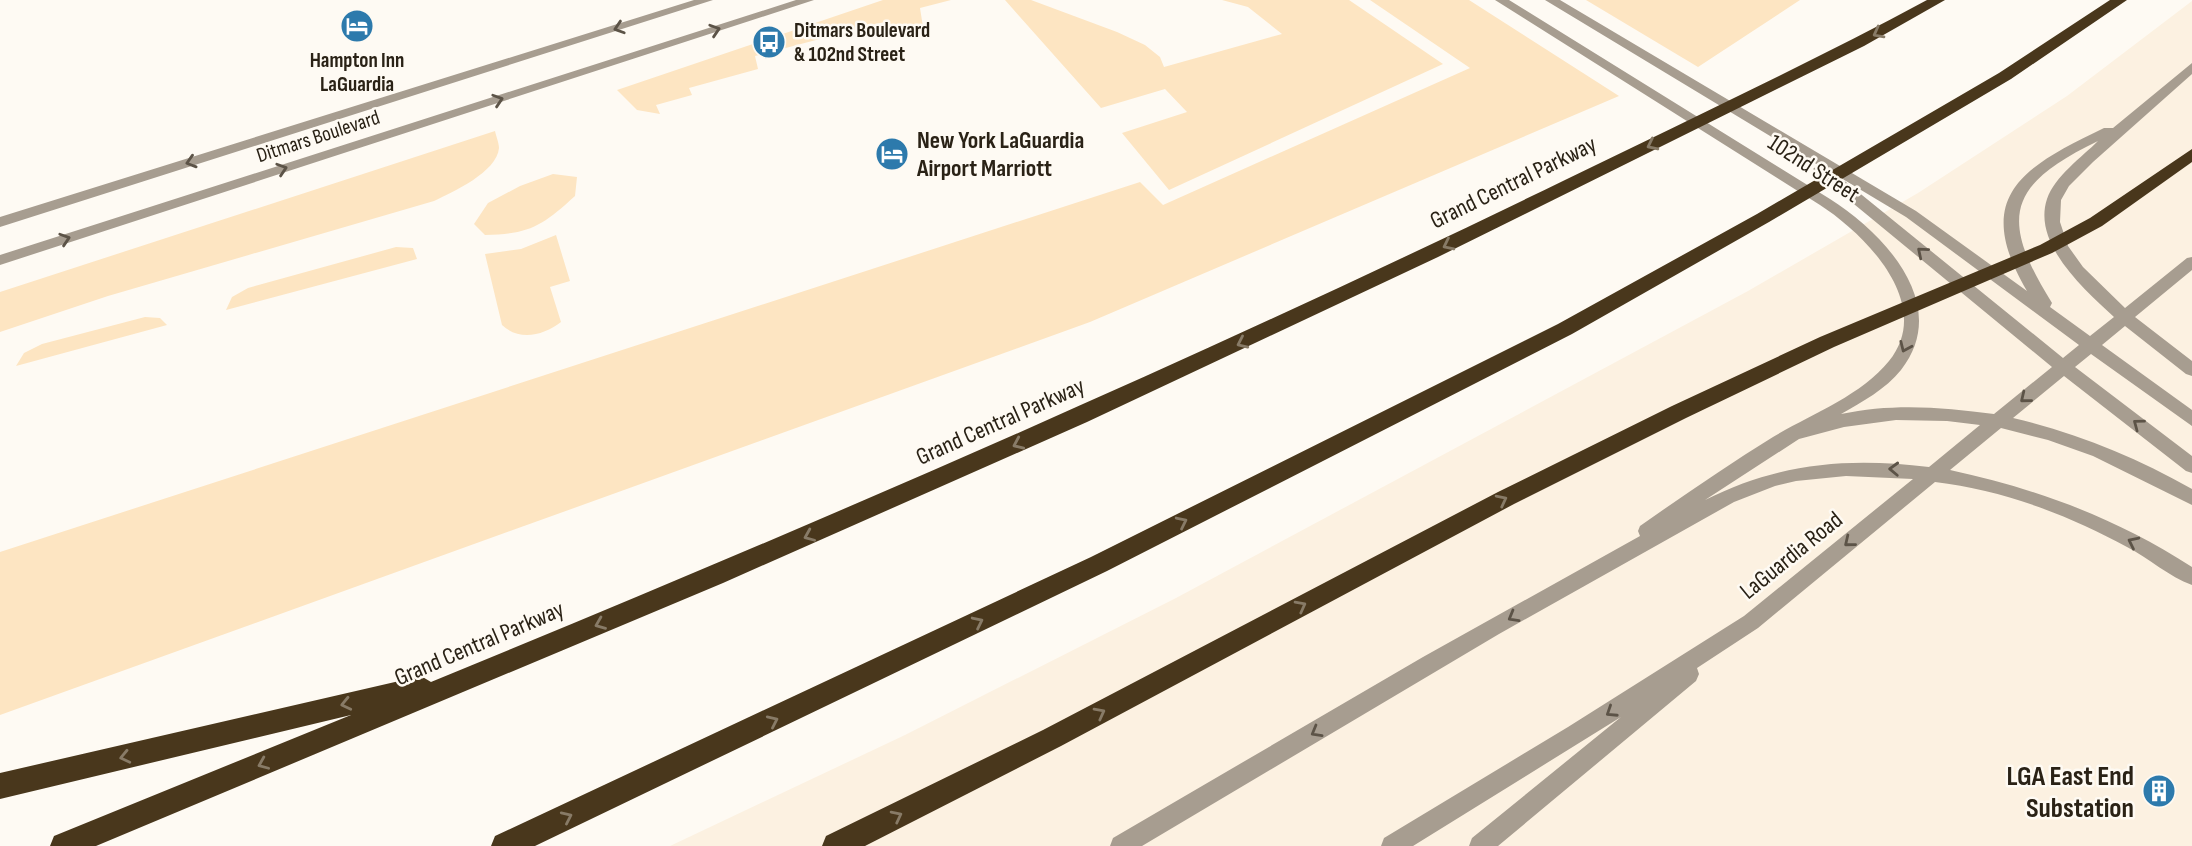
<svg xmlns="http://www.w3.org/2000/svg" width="2192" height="846" font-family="'Sofia Sans Condensed',sans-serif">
<rect width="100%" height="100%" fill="#fefaf3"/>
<path fill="#fcf1e1" d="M2192,1v845h-1522l235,-111 271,-137 572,-307 170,-98 149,-97z"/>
<path fill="#fde5c2" d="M883,0h68l-31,8 3,19 -24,6 -11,-12 -133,35 3,13 -69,19 3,7 -36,10 4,9 -23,-4 -20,-20z
M1005,0h26l86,32 28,13 15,12 4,10 118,-33 -34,-27 -26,-7h127l94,64 -274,126 -47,-57 65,-21 -22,-23 -64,19z
M1370,0h99l150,96 -529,226 -1090,393v-163l1140,-370 23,23 307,-137z
M1586,0h214l-102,67z
M495,131c1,5 4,12 4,17 -2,24 -46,44 -65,53l-326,95 -108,36v-40z
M553,174l24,3 -2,19c-33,30 -45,38 -90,39l-11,-11 14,-21 32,-17z
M556,235l14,46 -20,6 11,35c-17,13 -41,20 -59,3l-17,-71 36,-5z
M396,247l17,1 4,11 -191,51 6,-13 16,-9z
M145,317l15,1 7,7 -151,41 8,-13 18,-9z"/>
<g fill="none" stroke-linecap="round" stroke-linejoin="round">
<path fill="#a79d90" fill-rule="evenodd" d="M694,0h19l-713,227v-10z
M796,0h18l-814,265v-10z
M1495,0h14l321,199c54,34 122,106 71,171 -15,19 -39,32 -60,44 51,-11 102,-7 153,0l58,-47 -237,-195 -2,-3 5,-4 -273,-165h15l356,211 111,80c-56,-95 -4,-124 77,-163h9l79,-65v11l-99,88 -24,24 -8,14 -1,22 8,24 15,21 42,41 62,-50 5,-1v13l-57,47 57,44v15l-6,-2 -61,-48 -23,19 90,65v16l-101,-72 -16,13 117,89v17l-6,-2 -122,-95 -51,42c64,15 122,39 179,71v16l-99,-49 -45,-16 -47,-12 -51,42c88,19 166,48 242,97v18c-23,-8 -43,-27 -65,-38 -59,-32 -124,-57 -192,-65l-177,146 -61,40 2,6 -3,7 -198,165h-29l3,-8 149,-121 -208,129h-32l3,-8 184,-111 176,-111 169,-137 -67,-3 -50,5 -21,5 -41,16 -235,132 -357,212h-32l3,-8 310,-181 217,-121 -2,-5 2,-5c44,-31 88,-61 133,-89 38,-23 88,-41 116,-76 46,-57 -24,-127 -69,-156zM2098,141c-16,16 -43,35 -51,58 -15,45 38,91 67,118l-24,19 -40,-29 2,-4c-53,-85 -45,-118 46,-162zM1841,178l65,39 173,128 -16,13zM1896,420l51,1 33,4 -51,42c-82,-10 -150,-4 -224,33l94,-61 45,-12z"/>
<path fill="#49371c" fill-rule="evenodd" d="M1927,0h18l-81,46 -426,211 -351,165 -364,161 -627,263h-46l4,-10 297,-121 -351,84v-26l421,-97 10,6c383,-157 762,-321 1134,-502 121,-59 243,-116 362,-180z
M2110,0h17l-116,79 -242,143 -197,112 -465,237 -572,275h-44l4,-10 596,-279 467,-233 199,-110 242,-141z
M2192,149v13l-90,64 -50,27 -218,94 -148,71 -172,86 -453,242 -196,100h-43l4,-10 217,-106 455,-238 174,-86 148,-69 220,-92 50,-27z"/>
</g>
<defs><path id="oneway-chevron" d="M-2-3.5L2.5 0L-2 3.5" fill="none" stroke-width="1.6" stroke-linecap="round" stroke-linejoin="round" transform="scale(1.75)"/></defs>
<g stroke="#5c5347">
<use href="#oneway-chevron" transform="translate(619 28) rotate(162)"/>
<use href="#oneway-chevron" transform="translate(715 30) rotate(-18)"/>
<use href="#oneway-chevron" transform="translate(498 100) rotate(-18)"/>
<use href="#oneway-chevron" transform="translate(191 162) rotate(163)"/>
<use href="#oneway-chevron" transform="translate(282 169) rotate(-18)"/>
<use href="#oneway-chevron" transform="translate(65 239) rotate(-18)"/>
<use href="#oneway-chevron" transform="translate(1922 252) rotate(-140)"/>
<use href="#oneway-chevron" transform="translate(1905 347) rotate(114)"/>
<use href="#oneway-chevron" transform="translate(2025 398) rotate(141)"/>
<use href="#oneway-chevron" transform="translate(2138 424) rotate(-143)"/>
<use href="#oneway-chevron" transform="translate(1894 469) rotate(-178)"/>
<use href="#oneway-chevron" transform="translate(1849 542) rotate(141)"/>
<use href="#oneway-chevron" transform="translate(2133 542) rotate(-154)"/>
<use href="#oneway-chevron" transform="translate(1513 617) rotate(150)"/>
<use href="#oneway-chevron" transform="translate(1611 712) rotate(147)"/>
<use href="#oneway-chevron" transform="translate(1316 732) rotate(150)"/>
</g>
<g stroke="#887b67">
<use href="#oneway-chevron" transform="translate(1878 33) rotate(152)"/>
<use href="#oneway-chevron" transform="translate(1652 145) rotate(154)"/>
<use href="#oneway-chevron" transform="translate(1448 245) rotate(154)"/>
<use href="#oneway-chevron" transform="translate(1242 343) rotate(155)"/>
<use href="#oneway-chevron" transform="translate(1018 444) rotate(156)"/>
<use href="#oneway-chevron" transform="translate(1502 500) rotate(-27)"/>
<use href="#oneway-chevron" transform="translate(1182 522) rotate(-26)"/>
<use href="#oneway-chevron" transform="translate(809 536) rotate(157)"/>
<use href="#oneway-chevron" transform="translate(1301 606) rotate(-28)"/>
<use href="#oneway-chevron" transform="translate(978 622) rotate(-26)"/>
<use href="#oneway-chevron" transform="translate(600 624) rotate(158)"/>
<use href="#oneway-chevron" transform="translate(346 704) rotate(167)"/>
<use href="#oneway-chevron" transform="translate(1100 713) rotate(-28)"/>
<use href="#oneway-chevron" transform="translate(773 721) rotate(-25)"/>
<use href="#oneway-chevron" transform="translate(125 757) rotate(167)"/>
<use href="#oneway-chevron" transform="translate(263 764) rotate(157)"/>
<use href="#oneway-chevron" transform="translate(897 816) rotate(-27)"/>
<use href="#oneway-chevron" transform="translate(567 817) rotate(-25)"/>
</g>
<defs>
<symbol id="hotel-disc" viewBox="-11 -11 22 22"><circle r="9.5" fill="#2d7aac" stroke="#fefaf3"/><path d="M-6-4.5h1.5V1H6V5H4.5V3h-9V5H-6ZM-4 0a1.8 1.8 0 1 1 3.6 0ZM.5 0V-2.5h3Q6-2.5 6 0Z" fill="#fff"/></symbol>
<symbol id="bus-disc" viewBox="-11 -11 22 22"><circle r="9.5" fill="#2d7aac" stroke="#fefaf3"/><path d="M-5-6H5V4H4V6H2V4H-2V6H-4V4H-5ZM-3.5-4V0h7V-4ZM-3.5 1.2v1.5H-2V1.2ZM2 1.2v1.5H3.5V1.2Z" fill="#fff"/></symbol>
<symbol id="building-disc" viewBox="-11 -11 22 22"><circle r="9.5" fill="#2d7aac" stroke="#fefaf3"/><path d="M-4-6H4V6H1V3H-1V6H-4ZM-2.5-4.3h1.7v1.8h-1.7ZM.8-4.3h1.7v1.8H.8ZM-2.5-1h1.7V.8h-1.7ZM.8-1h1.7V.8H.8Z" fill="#fff"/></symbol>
</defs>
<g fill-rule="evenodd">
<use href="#hotel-disc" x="338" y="7" width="38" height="38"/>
<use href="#bus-disc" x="750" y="23" width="38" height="38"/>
<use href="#hotel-disc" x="873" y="135" width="38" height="38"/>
<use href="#building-disc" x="2140" y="772" width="38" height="38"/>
</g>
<g text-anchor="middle" stroke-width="5" stroke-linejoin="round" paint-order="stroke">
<g font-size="21" font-weight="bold" fill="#2a2216" stroke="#fefaf3" text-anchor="start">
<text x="794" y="37">Ditmars Boulevard<tspan x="794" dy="24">&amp; 102nd Street</tspan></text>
<text x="357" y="67" text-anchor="middle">Hampton Inn<tspan x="357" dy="24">LaGuardia</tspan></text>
</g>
<g font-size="21" fill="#2a2216" stroke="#fefaf3">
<text transform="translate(318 136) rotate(-18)" y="7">Ditmars Boulevard</text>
</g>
<g font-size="24" font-weight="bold" fill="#2a2216" stroke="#fefaf3" text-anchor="start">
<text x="917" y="148">New York LaGuardia<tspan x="917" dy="28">Airport Marriott</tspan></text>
</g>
<g font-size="24" fill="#2a2216" stroke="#fefaf3">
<text transform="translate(1814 168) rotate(33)" y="8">102nd Street</text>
<text transform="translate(1513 182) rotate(-26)" y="8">Grand Central Parkway</text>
<text transform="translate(1000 421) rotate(-24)" y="8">Grand Central Parkway</text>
<text transform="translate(1791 555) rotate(-39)" y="8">LaGuardia Road</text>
<text transform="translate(479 643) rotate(-23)" y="8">Grand Central Parkway</text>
</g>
<g font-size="28" font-weight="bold" fill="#2a2216" stroke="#fefaf3" text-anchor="end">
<text x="2134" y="785">LGA East End<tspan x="2134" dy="32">Substation</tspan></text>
</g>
</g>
</svg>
